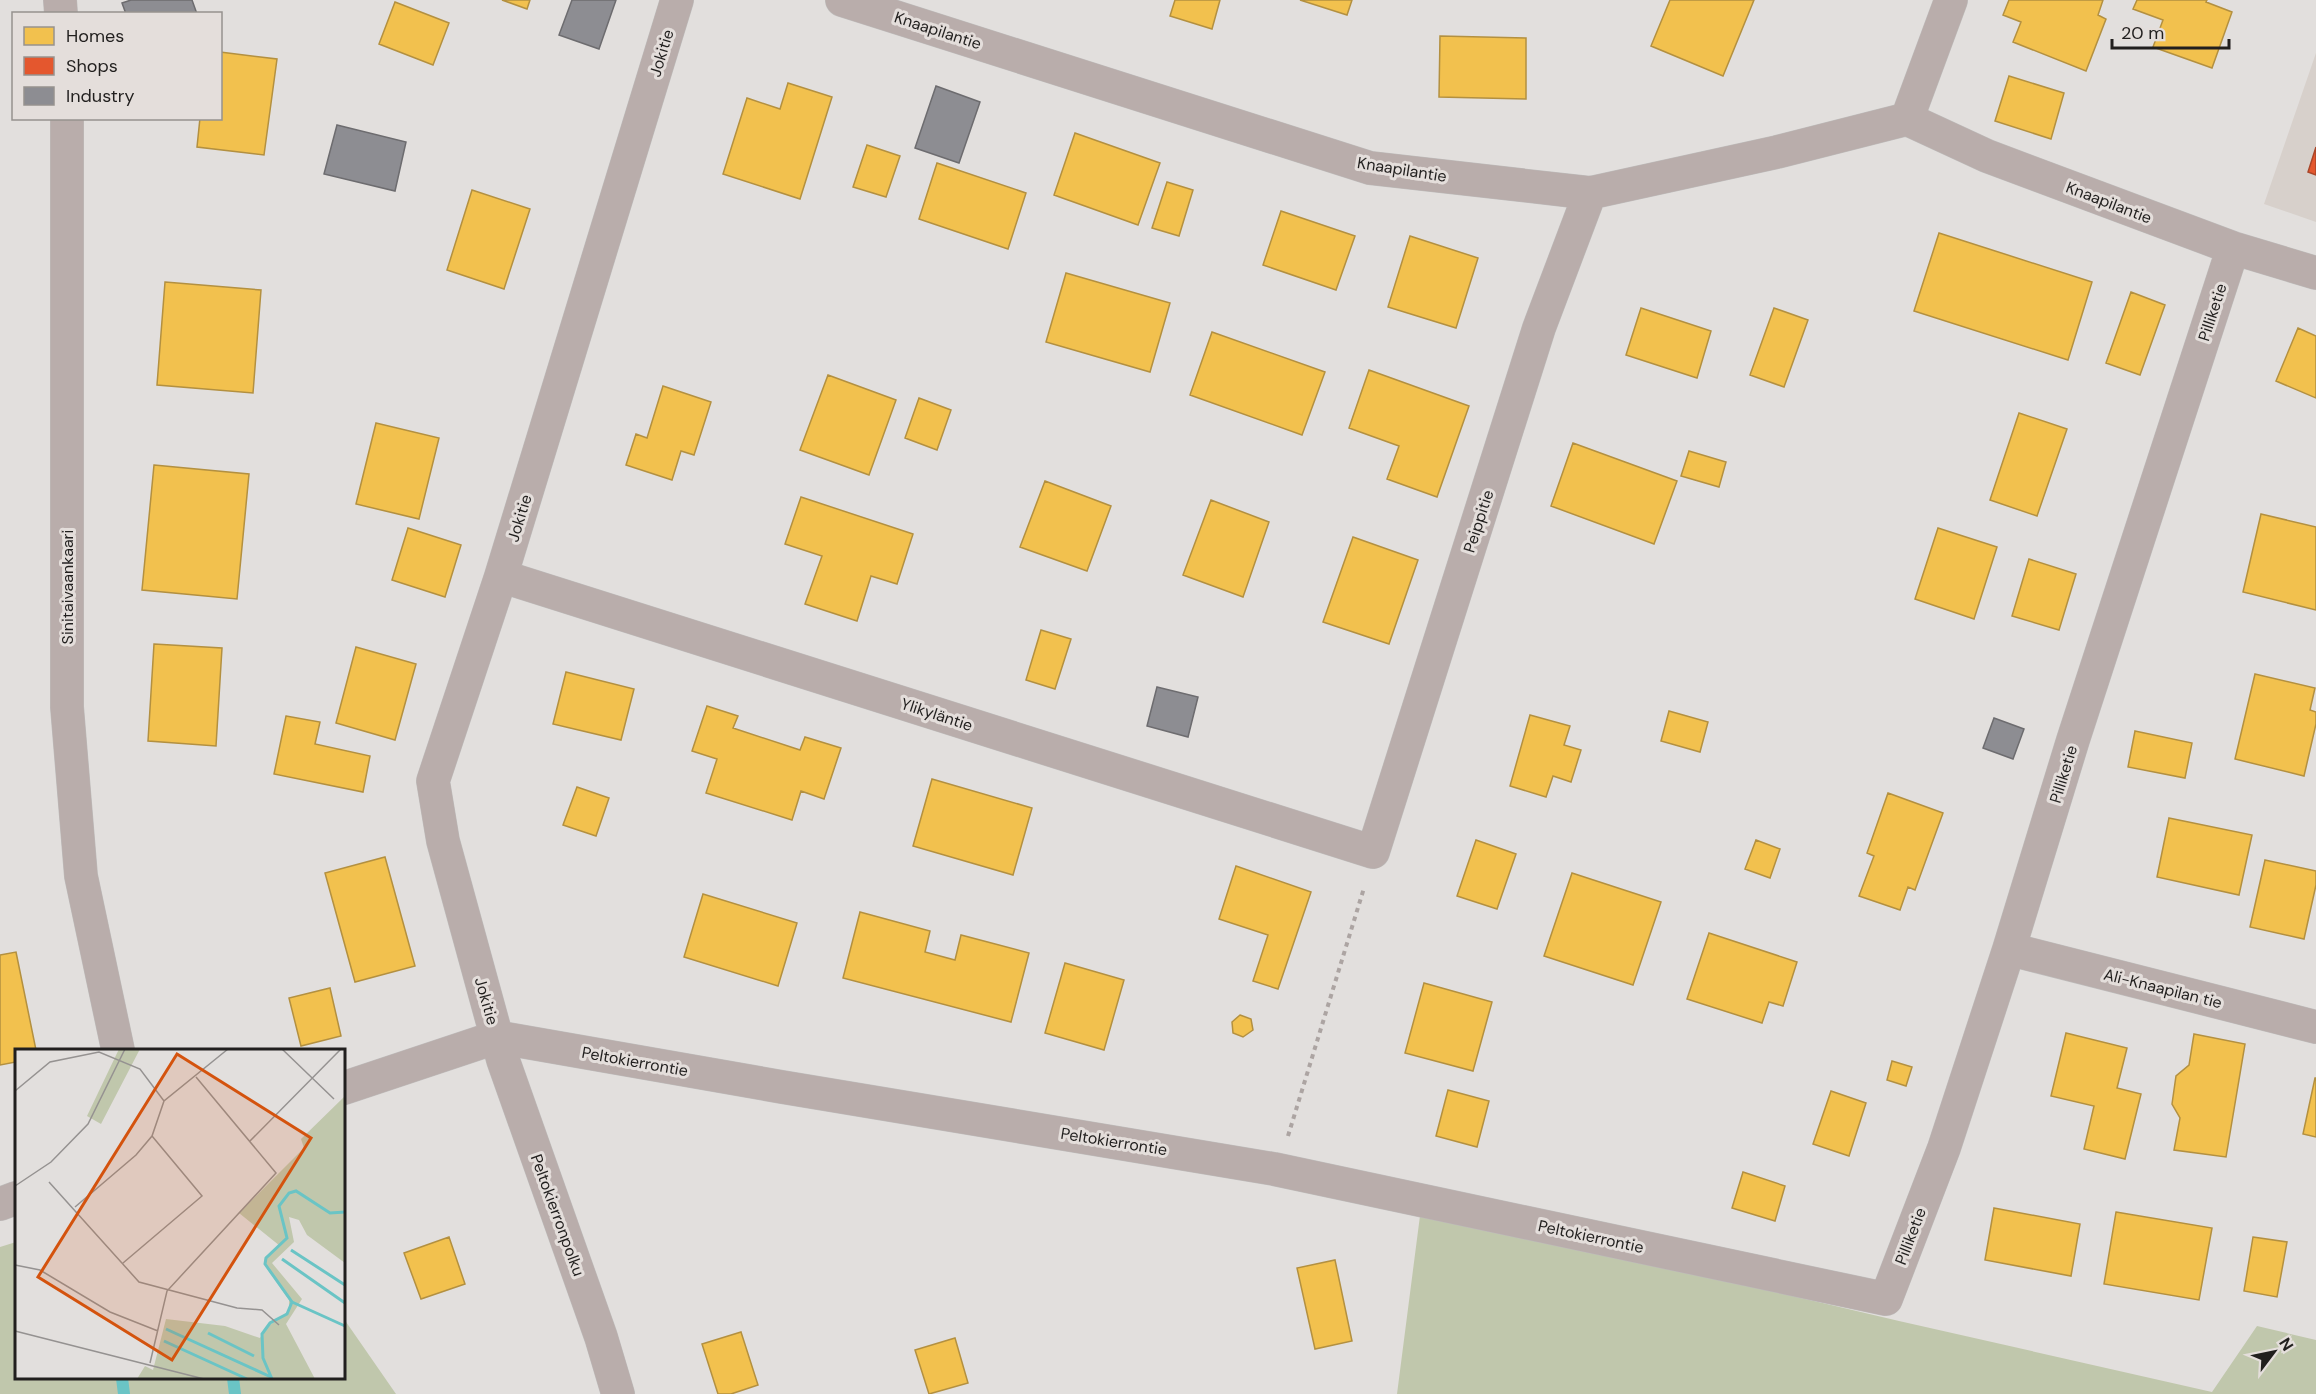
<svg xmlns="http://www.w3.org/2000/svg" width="2316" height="1394" font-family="'DM Sans',sans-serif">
<rect width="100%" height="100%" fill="#e2dfdd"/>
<path fill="#d7d0cb" d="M2316,53v169l-52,-18z"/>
<path fill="#c0c7ac" d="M1421,1208l478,113 313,71 45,-66 59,14v54h-919z
M16,1242v136h328v-59l52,75h-396v-147z"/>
<path fill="#f2c14e" stroke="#b39040" stroke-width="1.5" d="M502,0h28l-3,9z
M1175,0h45l-8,29 -42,-13z
M1300,0h52l-5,15z
M1670,0h84l-31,76 -72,-30z
M2009,0h94l-5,15 8,4 -20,52 -73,-29 8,-20 -18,-7z
M2137,0h70l-1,2 26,10 -20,56 -59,-21 10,-27 -30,-11z
M395,2l54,21 -16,42 -54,-21z
M1440,36l86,2v61l-87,-2z
M220,52l57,7 -13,96 -67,-8 3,-29h20z
M2009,76l55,17 -13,46 -56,-18z
M788,83l44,14 -32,102 -77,-25 24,-76 33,11z
M1075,133l85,30 -22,62 -84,-30z
M867,145l33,11 -14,41 -33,-10z
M937,163l89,30 -18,56 -89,-30z
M1167,182l26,8 -14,46 -27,-8z
M472,190l58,19 -26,80 -57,-19z
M1281,211l74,25 -19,54 -73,-25z
M1939,233l153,49 -24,78 -154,-49z
M1410,236l68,22 -22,70 -68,-21z
M1066,273l104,30 -20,69 -104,-30z
M165,282l96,8 -8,103 -96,-8z
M2131,292l34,13 -25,70 -34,-12z
M1641,308l70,23 -14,47 -71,-23z
M1774,308l34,12 -24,67 -34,-12z
M2298,328l18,8v62l-40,-17z
M1212,332l113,40 -23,63 -112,-40z
M1369,370l100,36 -32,91 -50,-18 12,-33 -50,-18z
M828,375l68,25 -27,75 -69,-25z
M663,386l48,16 -17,53 -13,-4 -9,29 -46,-15 10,-31 11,4z
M919,398l32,12 -14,40 -32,-12z
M2019,413l48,16 -30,87 -47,-16z
M376,423l63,15 -20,81 -63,-15z
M1573,443l104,38 -23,63 -103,-38z
M1689,451l37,11 -7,25 -38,-11z
M154,465l95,9 -12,125 -95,-9z
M1045,481l66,25 -24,65 -67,-24z
M801,497l112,37 -16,50 -26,-8 -14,45 -52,-17 17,-48 -37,-12z
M1211,500l58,22 -26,75 -60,-22z
M2261,514l55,13v83l-73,-18z
M408,528l53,17 -16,52 -53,-17z
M1938,528l59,19 -23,72 -59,-20z
M1353,537l65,23 -29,84 -66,-22z
M2029,559l47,15 -17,56 -47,-14z
M1041,630l30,9 -16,50 -29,-9z
M154,644l68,4 -6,98 -68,-5z
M356,647l60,17 -21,76 -59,-17z
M566,672l68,17 -13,51 -68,-16z
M2255,674l60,14 -5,22 6,2v12l-12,52 -69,-17z
M707,706l31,10 -5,12 67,22 5,-13 36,11 -17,51 -23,-8 -9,29 -86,-27 11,-34 -25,-8z
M1669,711l39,11 -8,30 -39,-11z
M1530,715l40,11 -6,19 17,5 -10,32 -18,-6 -7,21 -36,-11z
M286,716l34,6 -5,22 55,12 -7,36 -89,-18z
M2135,731l57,12 -7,35 -57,-11z
M932,779l100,29 -19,67 -100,-29z
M577,787l32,11 -13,38 -33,-11z
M1888,793l55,20 -28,77 -7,-3 -8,23 -41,-14 15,-40 -7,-3z
M2169,818l83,17 -13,60 -82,-18z
M1476,840l40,14 -19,55 -40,-13z
M1756,840l24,9 -10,29 -25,-9z
M385,857l30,109 -60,16 -30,-109z
M2265,860l51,11v14l-12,54 -54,-12z
M1236,866l75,26 -33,97 -25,-8 15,-46 -49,-16z
M1572,873l89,29 -28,83 -89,-29z
M703,894l94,29 -19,63 -94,-29z
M860,912l70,19 -5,21 30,8 6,-25 68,18 -18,69 -168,-44z
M1709,933l88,29 -14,44 -14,-4 -7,21 -75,-24z
M16,952l20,98h-20v12l-16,3v-110z
M1065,963l59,17 -20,70 -59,-17z
M1424,983l68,19 -19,69 -68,-18z
M330,988l11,48 -40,10 -12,-48z
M1240,1015l11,4 2,11 -10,7 -10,-4 -1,-11z
M2066,1033l61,15 -10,40 24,6 -16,65 -41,-10 10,-43 -43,-10z
M2194,1034l51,10 -19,113 -52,-7 6,-32 -8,-14 4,-28 13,-11z
M1892,1061l20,6 -6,19 -19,-6z
M2315,1078h1v59l-13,-3z
M1448,1090l41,11 -12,46 -41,-11z
M1831,1091l35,12 -17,53 -36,-12z
M1743,1172l42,14 -10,35 -43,-13z
M1994,1208l86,16 -9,52 -86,-16z
M2116,1212l96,16 -13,72 -95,-16z
M449,1237l16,47 -44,15 -17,-46z
M2253,1237l34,5 -10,55 -33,-6z
M1335,1260l17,81 -37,8 -18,-81z
M741,1332l17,53 -27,9h-13l-16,-50z
M955,1338l13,45 -39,11 -14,-44z"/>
<path fill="#e4572e" stroke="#aa4629" stroke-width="1.5" d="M2316,147v28l-8,-3z"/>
<path fill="#8d8d92" stroke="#6d6c6f" stroke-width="1.5" d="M131,0h61l5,14h-71l-4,-11z
M572,0h44l-17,49 -40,-14z
M936,86l44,16 -21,61 -44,-15z
M337,125l69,17 -11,49 -71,-17z
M1157,687l41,10 -10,40 -41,-11z
M1994,718l30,11 -11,30 -30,-11z"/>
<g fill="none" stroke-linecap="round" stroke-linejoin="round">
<path stroke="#6ac4c5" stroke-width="12" d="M122,1378l2,16
M233,1378l2,16"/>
<defs>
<path id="minor" d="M60,0l1,14
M842,0l528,168 220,25 187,-41 130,-33 80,37 246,92 83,25
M67,118v589l14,169 37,174
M1907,119l44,-119
M501,576l872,276 166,-524 51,-135
M2009,949l307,78
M344,1088l153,-51 285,50 492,82 612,130 58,-151 65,-199 64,-209 160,-492
M0,1204l16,-6
M618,1394l-17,-57 -98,-277 -60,-219 -10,-60 68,-205 176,-576"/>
</defs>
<use href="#minor" stroke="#bebcbb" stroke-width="34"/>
<path stroke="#aca4a2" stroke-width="4" stroke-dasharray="4.5 4.5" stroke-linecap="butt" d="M1288,1136l76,-248"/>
<use href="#minor" stroke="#b9adab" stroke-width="33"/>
</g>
<g text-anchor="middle" stroke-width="6" stroke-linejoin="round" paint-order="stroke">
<g font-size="16" fill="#211f1e" stroke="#e4dedb">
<text transform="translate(938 30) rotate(18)" y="6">Knaapilantie</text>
<text transform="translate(661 53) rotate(-73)" y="6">Jokitie</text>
<text transform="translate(1402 169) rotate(9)" y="6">Knaapilantie</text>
<text transform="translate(2109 202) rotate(21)" y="6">Knaapilantie</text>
<text transform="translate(2212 312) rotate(-72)" y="6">Pilliketie</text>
<text transform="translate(519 518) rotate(-73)" y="6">Jokitie</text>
<text transform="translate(1478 521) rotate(-72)" y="6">Peippitie</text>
<text transform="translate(67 587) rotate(-90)" y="6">Sinitaivaankaari</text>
<text transform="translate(937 714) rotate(18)" y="6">Ylikyläntie</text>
<text transform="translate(2063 774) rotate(-73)" y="6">Pilliketie</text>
<text transform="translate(2163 988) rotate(14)" y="6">Ali-Knaapilan tie</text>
<text transform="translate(487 1001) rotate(74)" y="6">Jokitie</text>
<text transform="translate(635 1061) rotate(10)" y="6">Peltokierrontie</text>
<text transform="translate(1114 1141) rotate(9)" y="6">Peltokierrontie</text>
<text transform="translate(558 1215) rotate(70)" y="6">Peltokierronpolku</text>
<text transform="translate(1591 1236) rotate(12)" y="6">Peltokierrontie</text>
<text transform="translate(1910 1236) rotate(-69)" y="6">Pilliketie</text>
</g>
</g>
<g transform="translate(15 1049)">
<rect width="330" height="330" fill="#e2dfdd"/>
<path d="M104,0h21l-39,75 -14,-8zM330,47v167l-38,-28 -8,-15 -10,-3 5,25 -22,21 30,36 -16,25 29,55h-178l8,-13 8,4 13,-51 59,7 35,12 6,-10 23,-17v-11l-25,-36 1,-7 15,-11 -41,-33 65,-65 -3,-9z" fill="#c0c7ac"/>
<path fill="none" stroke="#6ac4c5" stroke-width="3" d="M276,201l54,35M267,210l63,44M277,253l53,24M151,280l105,48M193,284l46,23M149,292l83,38M257,330l-9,-21 -1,-24 8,-11 17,-9 5,-12 -27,-38 1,-6 21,-20 -8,-32 10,-13 7,-2 34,22 15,-1"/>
<path fill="none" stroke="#959291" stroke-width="1.5" d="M267,0l52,50M0,42l35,-29 49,-10 41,17 24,32M235,92l91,-92M34,133l90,100 98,26 25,2 17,15M0,137l36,-24 37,-38 37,-75M60,158l61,-52 16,-19 12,-35 64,-52M108,214l79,-67 -50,-60M0,216l25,5 70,42 48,19M0,282l189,48M135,314l17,-72 109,-118 -80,-96"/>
<path fill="#d4530e" fill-opacity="0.15" stroke="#d4530e" stroke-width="3" d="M162,5l134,84 -139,222 -134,-83z"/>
<rect width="330" height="330" fill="none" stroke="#211f1e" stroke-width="3"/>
</g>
<rect x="12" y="12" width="210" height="108" fill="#e4dedb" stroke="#96928f" stroke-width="1.5"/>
<rect x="24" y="27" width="30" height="18" fill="#f2c14e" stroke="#96928f" stroke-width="1.5"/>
<text x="66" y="42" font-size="18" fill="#211f1e">Homes</text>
<rect x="24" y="57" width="30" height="18" fill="#e4572e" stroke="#96928f" stroke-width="1.5"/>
<text x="66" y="72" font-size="18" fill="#211f1e">Shops</text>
<rect x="24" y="87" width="30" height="18" fill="#8d8d92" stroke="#96928f" stroke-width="1.5"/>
<text x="66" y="102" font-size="18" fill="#211f1e">Industry</text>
<g transform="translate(2274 1352) rotate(58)" stroke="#e4dedb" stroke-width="4.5" paint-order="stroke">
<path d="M0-4.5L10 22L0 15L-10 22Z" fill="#211f1e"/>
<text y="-9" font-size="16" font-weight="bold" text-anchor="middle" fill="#211f1e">N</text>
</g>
<path d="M2112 39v9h117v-9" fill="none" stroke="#211f1e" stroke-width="3"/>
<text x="2121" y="39" font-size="18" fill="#211f1e" stroke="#e4dedb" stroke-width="4.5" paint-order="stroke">20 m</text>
</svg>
